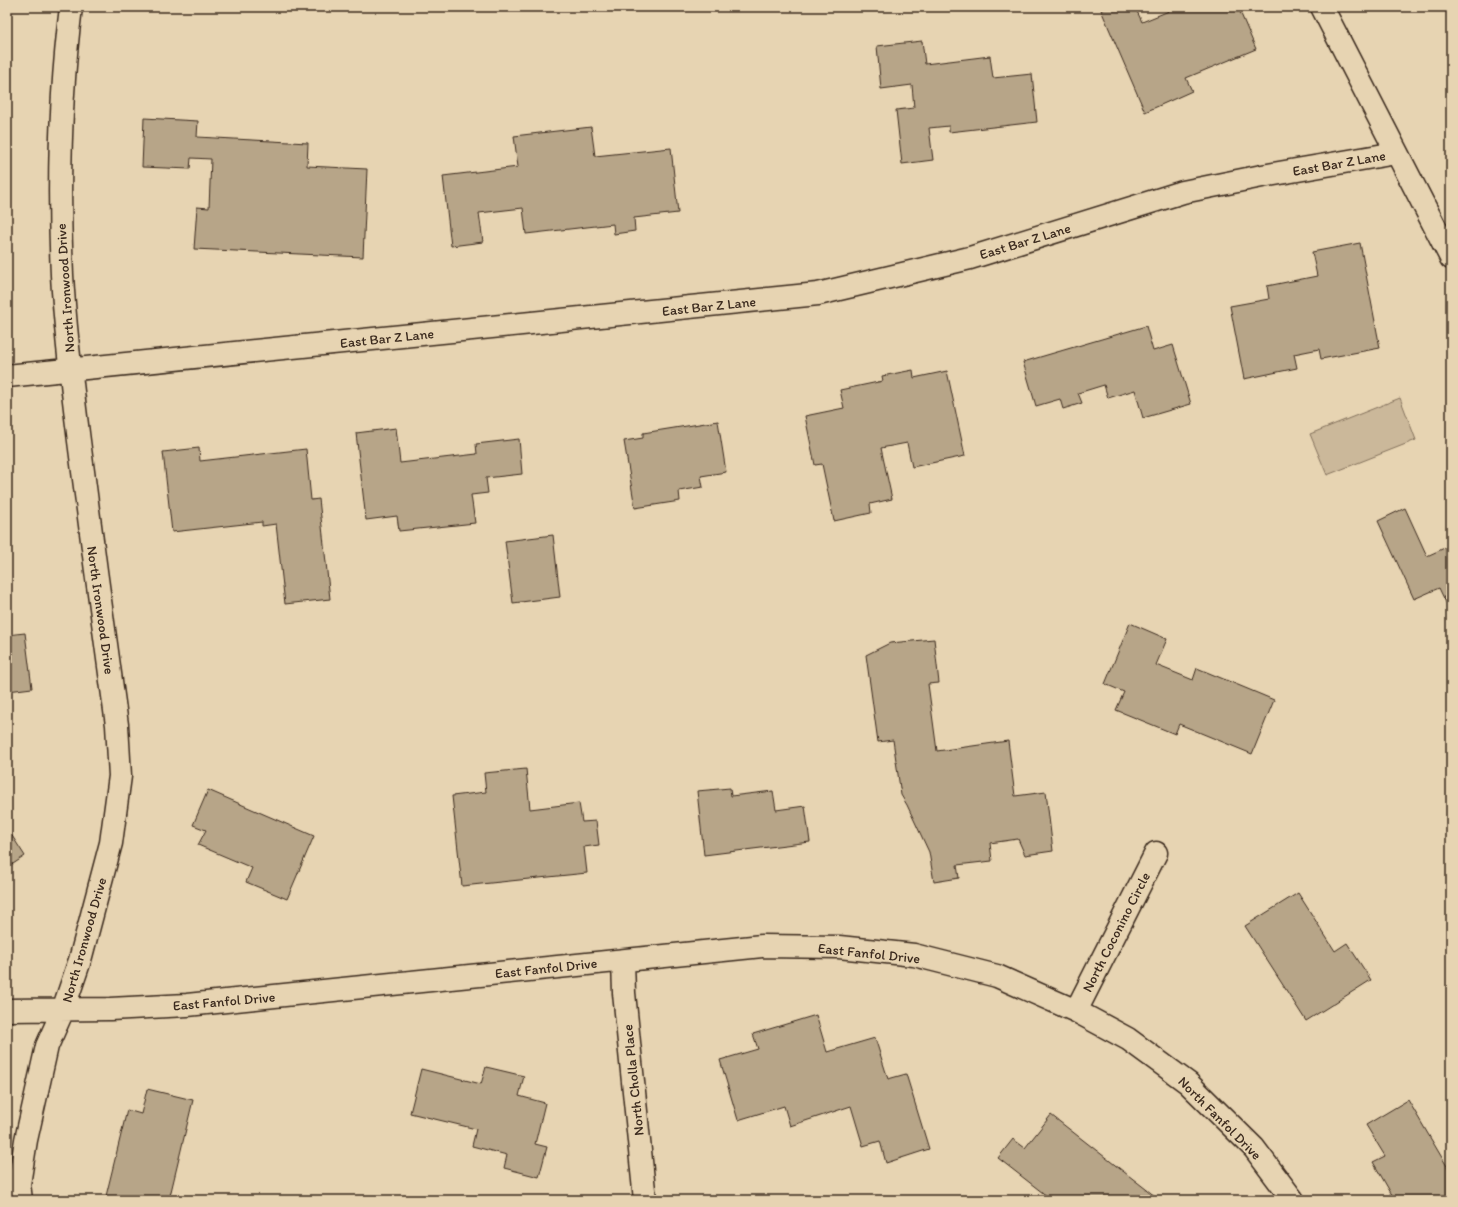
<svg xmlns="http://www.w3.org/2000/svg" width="1458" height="1207" font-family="Itim,sans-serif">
<rect width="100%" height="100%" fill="#e7d4b2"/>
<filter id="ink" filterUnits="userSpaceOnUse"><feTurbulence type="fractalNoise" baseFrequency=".025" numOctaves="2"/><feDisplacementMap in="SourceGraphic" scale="8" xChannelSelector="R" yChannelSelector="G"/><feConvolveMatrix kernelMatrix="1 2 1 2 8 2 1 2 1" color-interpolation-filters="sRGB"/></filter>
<g filter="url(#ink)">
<path fill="#cbb89a" stroke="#83715c" d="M1400,398l16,42 -89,35 -17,-41z"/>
<path fill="#b7a588" stroke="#3b2a1e" d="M1108,7h27l7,15 27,-11 -2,-4h71l18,42 -70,29 6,13 -47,21 -44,-102z
M922,41l3,23 65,-8 3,22 39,-4 5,48 -88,10v-6l-20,2 4,32 -31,4 -6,-54 18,-2 -2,-23 -31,4 -4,-43z
M144,118l54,3 -1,16 111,6 -1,23 60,3 -4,88 -169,-8 3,-42 12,1 2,-49 -20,-1 -1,11 -48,-2z
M591,127l4,29 76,-8 7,65 -44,5 1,13 -21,3 -1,-10 -87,10 -3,-26 -44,5 4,29 -32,4 -8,-70 75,-9 -4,-31z
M1360,243l20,105 -59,11 -2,-10 -25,5 3,14 -53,11 -14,-73 39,-7 -2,-13 50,-10 -5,-24z
M1146,326l7,25 20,-6 18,59 -48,14 -8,-28 -27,8 -4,-13 -26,8 4,10 -19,6 -3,-10 -24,7 -13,-44z
M913,370l1,8 33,-7 18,85 -53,11 -5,-24 -26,5 11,51 -22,5 1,9 -37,8 -12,-57 -7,1 -10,-49 39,-8 -4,-18 43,-9 -1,-5z
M718,421l8,51 -25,4 2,11 -24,4 1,10 -45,7 -11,-67 19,-3v-5z
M396,428l4,35 77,-9 -1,-10 43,-5 3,35 -36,4 2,15 -17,2 4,28 -76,8 -2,-15 -31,4 -10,-87z
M199,448l1,13 106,-12 5,51 8,-1 11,100 -45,5 -9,-80 -14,2v-4l-90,10 -9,-80z
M7,503l3,24 -3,1z
M1405,508l22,48 24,-11v68l-12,-25 -25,11 -36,-78z
M553,535l7,62 -47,6 -8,-62z
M1130,623l37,16 -11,26 37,15 4,-12 77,32 -22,54 -73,-30 -4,10 -59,-24 8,-18 -19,-8z
M25,633l7,55 -24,3 -1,-56z
M934,639l5,44 -11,1 9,67 71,-10 7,55 31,-4 7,59 -28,4 -7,-16 -28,4 2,18 -35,4 2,13 -25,4 -5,-30 -22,-47 -6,-10 -8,-55 -15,2 -12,-87 24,-12z
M526,769l4,40 49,-6 3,19 14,-1 3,24 -15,2 3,26 -125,13 -10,-90 34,-4 -2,-19z
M730,788l1,8 42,-5 3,19 29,-4 5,36 -106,13 -7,-64z
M208,790l106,46 -27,63 -41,-17 6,-14 -54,-23 8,-15 -13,-5z
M7,828l18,28 -18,12z
M1298,893l37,58 12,-8 24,37 -65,41 -61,-95z
M816,1015l11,37 48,-14 13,41 18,-5 23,75 -43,14 -6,-22 -17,5 -12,-40 -61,20 -6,-20 -46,14 -18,-60 38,-11 -5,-15z
M486,1067l38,9 -5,20 26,7 -10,41 12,3 -8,30 -35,-9 3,-13 -35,-9 4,-17 -66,-16 11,-44 60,15z
M147,1089l46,11 -24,100h-47l-16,-4 21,-86 14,4z
M1408,1100l43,73v27h-56l-22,-38 12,-6 -19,-31z
M1051,1115l109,85h-108l-54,-42 15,-19 12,9z"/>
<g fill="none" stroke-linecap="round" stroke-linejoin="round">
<defs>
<path id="minor" d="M1322,7l129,251
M7,376l811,-82 152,-36 213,-66 79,-16 134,-23
M623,961l1,32 21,207
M7,1010l103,-1 77,-4 575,-59 77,1 75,8 83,21 79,35 52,28 60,44 66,65 39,52
M1076,1011l80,-158
M21,1200l-2,-16 7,-44 21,-94 16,-36 17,-50 31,-117 9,-67 -3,-51c-13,-95 -26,-189 -38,-284 -7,-55 -14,-111 -17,-166 -4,-89 -2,-180 9,-268"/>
</defs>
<use href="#minor" stroke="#3b2a1e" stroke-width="25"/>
<use href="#minor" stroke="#e7d4b2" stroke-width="22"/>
</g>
</g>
<g text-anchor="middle" stroke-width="3.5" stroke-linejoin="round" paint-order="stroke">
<g font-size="14" fill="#3b2a1e" stroke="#e7d4b2">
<text transform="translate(1339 163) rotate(-10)" y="5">East Bar Z Lane</text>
<text transform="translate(1025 241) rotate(-17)" y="5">East Bar Z Lane</text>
<text transform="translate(65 288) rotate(-94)" y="5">North Ironwood Drive</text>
<text transform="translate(709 306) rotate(-6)" y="5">East Bar Z Lane</text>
<text transform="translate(387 338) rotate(-6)" y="5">East Bar Z Lane</text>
<text transform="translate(101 610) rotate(82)" y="5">North Ironwood Drive</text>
<text transform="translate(1116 932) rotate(-63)" y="5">North Coconino Circle</text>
<text transform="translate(84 940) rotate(-74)" y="5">North Ironwood Drive</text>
<text transform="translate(869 953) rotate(6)" y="5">East Fanfol Drive</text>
<text transform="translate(546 968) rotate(-6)" y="5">East Fanfol Drive</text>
<text transform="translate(224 1001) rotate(-5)" y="5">East Fanfol Drive</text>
<text transform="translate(633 1080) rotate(-96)" y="5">North Cholla Place</text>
<text transform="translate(1220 1118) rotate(45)" y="5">North Fanfol Drive</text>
</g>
</g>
<rect width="1458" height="1207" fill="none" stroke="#e7d4b2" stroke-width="24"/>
<rect x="12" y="12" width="1434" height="1183" fill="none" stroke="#3b2a1e" stroke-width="1.5" filter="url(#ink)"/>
</svg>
